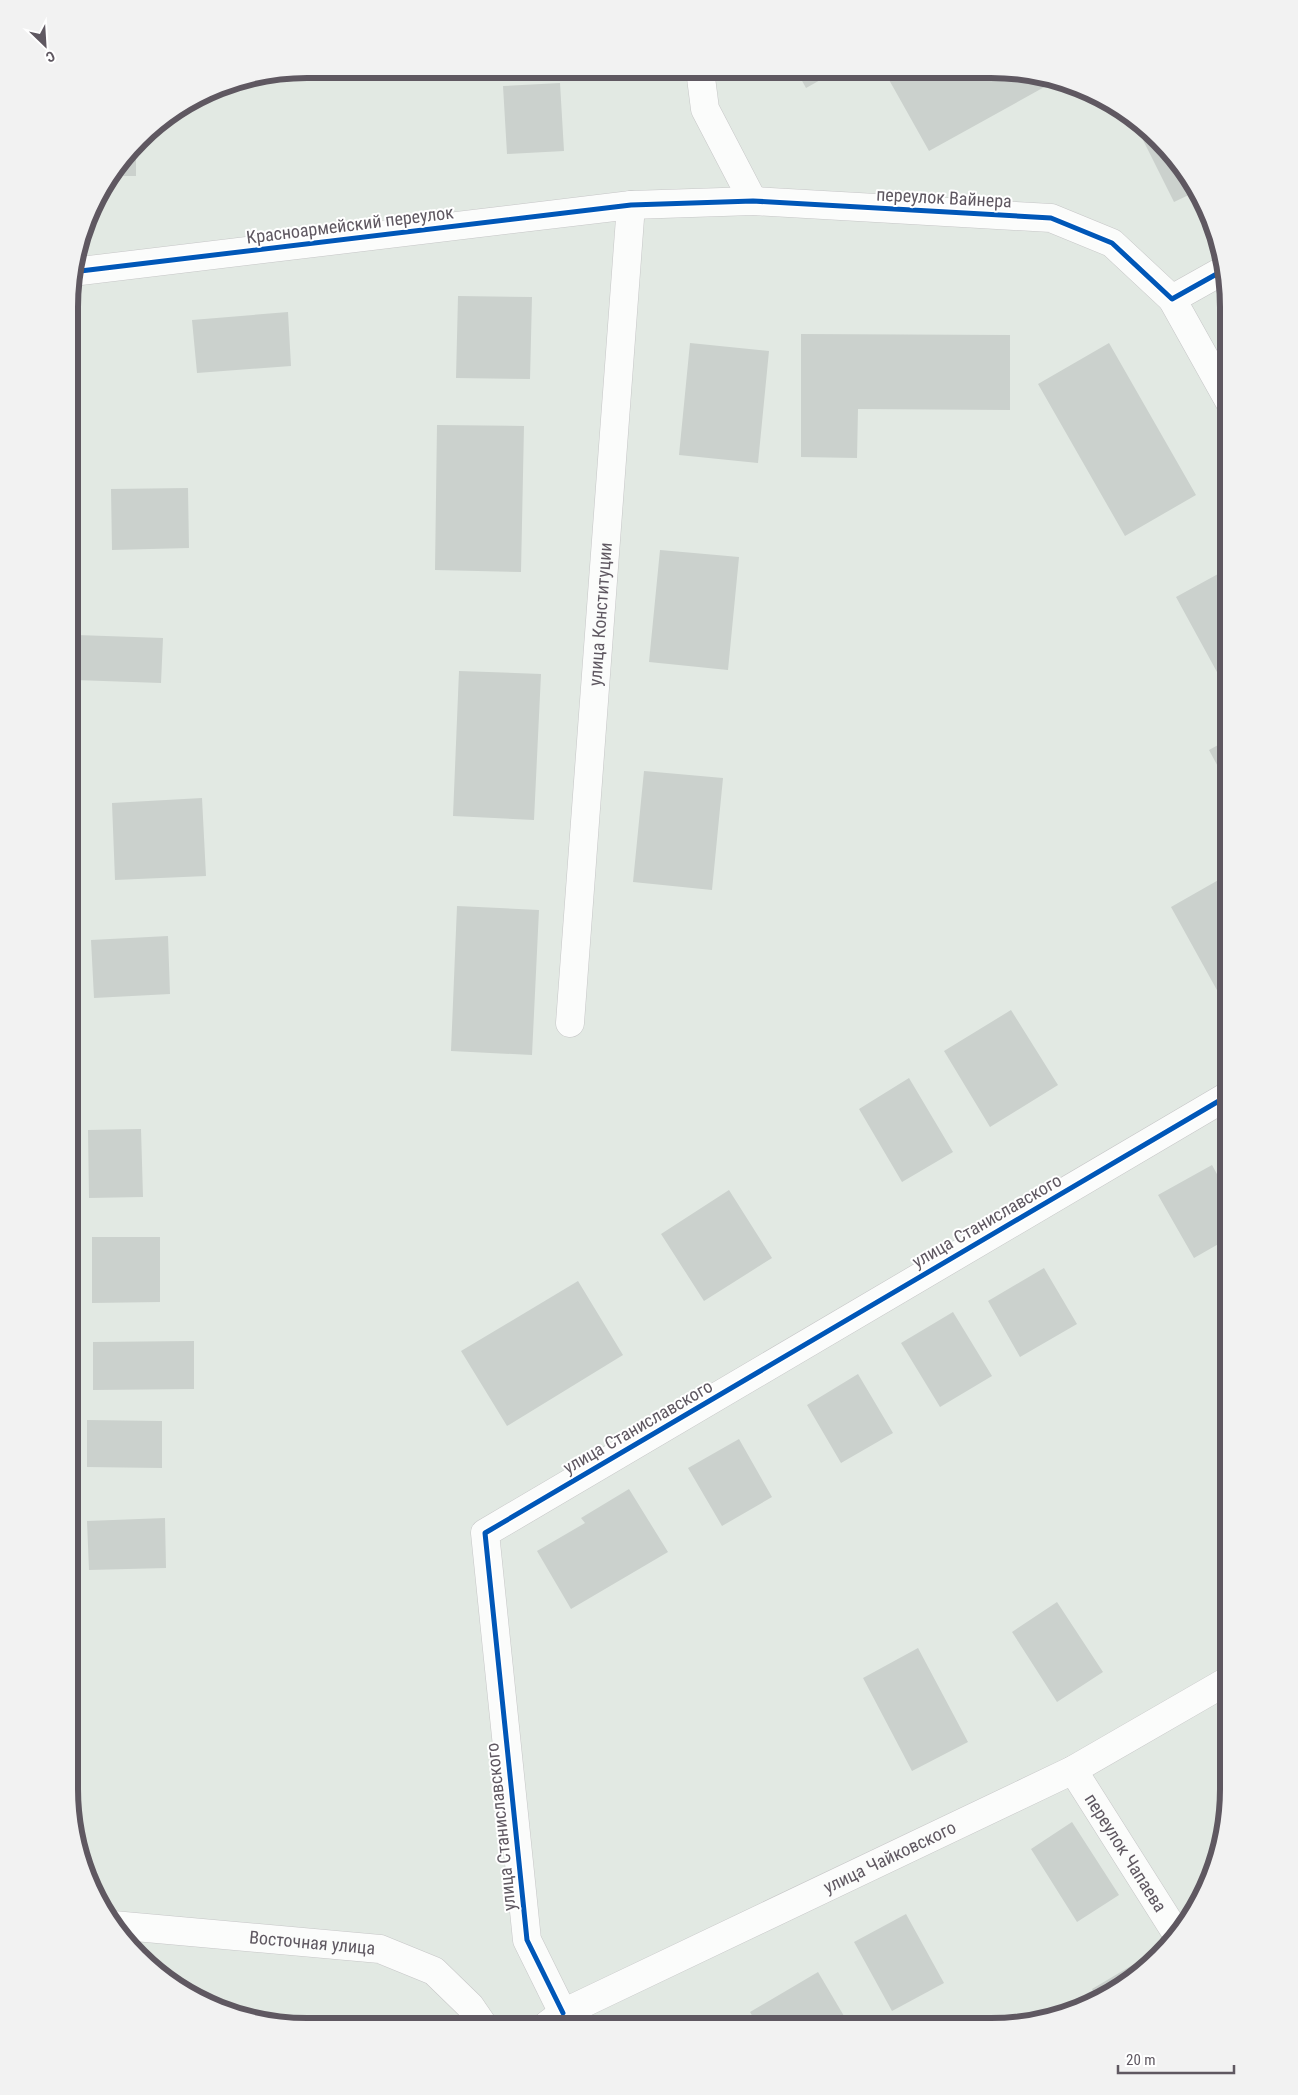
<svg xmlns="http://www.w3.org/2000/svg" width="1298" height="2095" font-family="'Roboto Condensed',sans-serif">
<rect width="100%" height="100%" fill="#e2e9e3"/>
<path fill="#cbd1cd" d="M796,70h42l-32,18z
M902,70l121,1 34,9 -128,71 -41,-73z
M560,83l4,68 -57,3 -4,-68z
M1148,130l32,32 17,29 -23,11 -34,-68z
M136,145v31h-23z
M458,296l74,1 -2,82 -74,-1z
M288,312l3,54 -94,7 -5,-53z
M801,334l209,1v75l-152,-1 -1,49 -56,-1z
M690,343l79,8 -11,112 -79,-8z
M1109,343l87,152 -71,41 -87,-152z
M437,425l87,1 -3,146 -86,-2z
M188,488l1,60 -77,2 -1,-61z
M660,550l79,7 -11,113 -79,-8z
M1229,568v126l-53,-97z
M77,635l86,3 -2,45 -86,-3z
M459,671l82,3 -7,146 -81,-4z
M1229,739v48l-20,-37z
M644,771l79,7 -11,112 -79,-8z
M202,798l4,78 -91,4 -3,-77z
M1229,874v124l-6,3 -52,-94z
M457,906l82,4 -7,145 -81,-4z
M168,936l2,58 -76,4 -3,-58z
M1011,1010l47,75 -68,42 -46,-76z
M909,1078l44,74 -51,30 -43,-73z
M141,1129l2,68 -54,1 -1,-68z
M1212,1165l17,31v42l-35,20 -36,-63z
M729,1190l43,68 -68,43 -43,-67z
M92,1237h68v65l-68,1z
M1044,1268l33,56 -57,33 -32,-56z
M578,1281l45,74 -116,71 -46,-75z
M953,1312l39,64 -52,31 -39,-64z
M194,1341v48l-101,1v-48z
M858,1374l35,59 -52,30 -34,-58z
M87,1420l75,1v47l-75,-1z
M739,1439l33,58 -50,29 -34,-58z
M629,1489l39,63 -97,57 -34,-58 48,-28 -4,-5z
M165,1518l1,50 -77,2 -2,-49z
M1057,1602l46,70 -46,30 -45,-70z
M918,1648l50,94 -56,29 -49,-93z
M1072,1822l47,73 -42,27 -46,-73z
M906,1914l38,69 -52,28 -38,-69z
M1151,1954l3,5 -17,18 -39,22 -6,-10z
M818,1972l26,44 -17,10h-69l-8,-14z"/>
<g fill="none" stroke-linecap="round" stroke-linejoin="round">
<defs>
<g id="minor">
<path d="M700,70l5,39 48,92"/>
<path d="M72,272l559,-67 122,-4 298,17 61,25 60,56 50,-28"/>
<path d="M1172,299l57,102"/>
<path id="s1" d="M570,1023l61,-818"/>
<path id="s2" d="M1073,1770l105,166"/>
<path id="s3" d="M113,1925l267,24 54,22 36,35 13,19"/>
<path d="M563,2013l-36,-73 -42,-407 744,-438"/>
<path id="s4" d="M547,2025l16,-12 510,-243 156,-90"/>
</g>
</defs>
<use href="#minor" stroke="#c6c6c7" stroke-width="29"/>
<use href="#minor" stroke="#fbfcfb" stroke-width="28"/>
<defs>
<path id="cycleway" d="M72,272l559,-67 122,-4 298,17 61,25 60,56 50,-28
M563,2013l-36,-73 -42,-407 744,-438"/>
</defs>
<use href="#cycleway" stroke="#fff" stroke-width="8"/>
<use href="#cycleway" stroke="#0057b8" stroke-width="5"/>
</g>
<g text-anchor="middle" stroke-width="4" stroke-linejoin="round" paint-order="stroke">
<g font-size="18" fill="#5f5861" stroke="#fff">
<text transform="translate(944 198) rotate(3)" y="6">переулок Вайнера</text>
<text transform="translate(350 225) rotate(-7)" y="6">Красноармейский переулок</text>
<text dy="6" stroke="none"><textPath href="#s1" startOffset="410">улица Конституции</textPath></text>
<text transform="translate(987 1221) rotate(-30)" y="6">улица Станиславского</text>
<text transform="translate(638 1427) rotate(-30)" y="6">улица Станиславского</text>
<text transform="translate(501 1827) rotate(-96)" y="6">улица Станиславского</text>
<text dy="6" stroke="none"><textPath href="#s2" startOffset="98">переулок Чапаева</textPath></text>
<text dy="6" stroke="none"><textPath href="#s4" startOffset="382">улица Чайковского</textPath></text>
<text dy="6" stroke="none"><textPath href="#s3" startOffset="200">Восточная улица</textPath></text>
</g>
</g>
<path d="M0 0H1298V2095H0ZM307 78H991A229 229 0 0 1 1220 307V1789A229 229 0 0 1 991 2018H307A229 229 0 0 1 78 1789V307A229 229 0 0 1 307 78Z" fill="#f2f2f2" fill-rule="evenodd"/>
<path fill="none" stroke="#5f5861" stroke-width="6" d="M307 78H991A229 229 0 0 1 1220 307V1789A229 229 0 0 1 991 2018H307A229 229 0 0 1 78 1789V307A229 229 0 0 1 307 78Z"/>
<g transform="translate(45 45) rotate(155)" stroke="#ffffff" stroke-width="4" paint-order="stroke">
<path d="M0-4L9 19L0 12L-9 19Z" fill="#5f5861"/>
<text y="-8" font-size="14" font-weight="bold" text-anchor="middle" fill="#5f5861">С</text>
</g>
<path d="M1118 2065v8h116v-8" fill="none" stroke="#5f5861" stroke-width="2.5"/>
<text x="1126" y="2065" font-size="15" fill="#5f5861" stroke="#ffffff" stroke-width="4" paint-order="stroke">20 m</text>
</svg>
